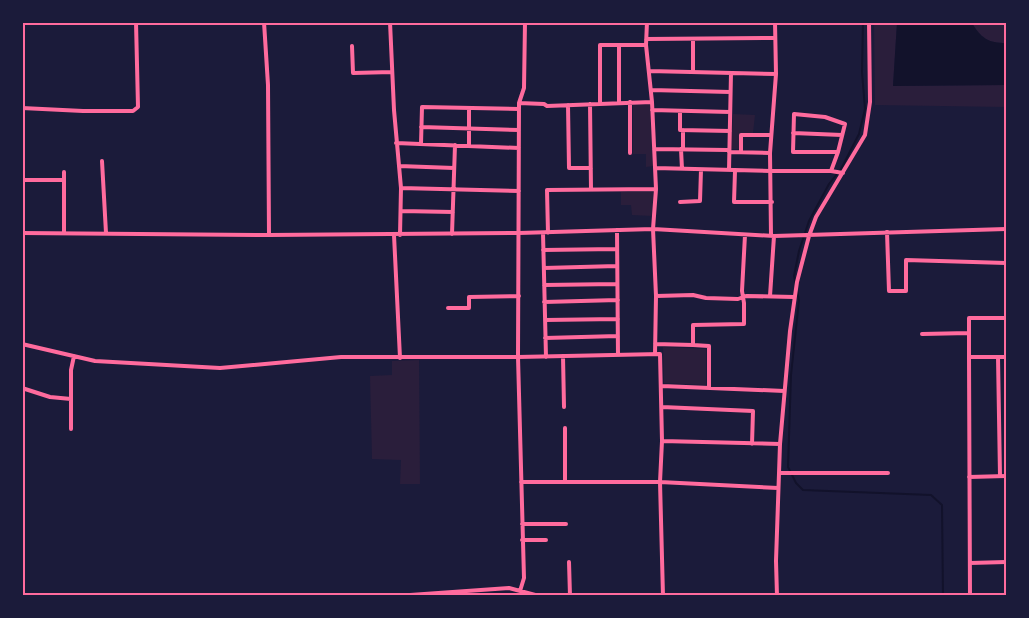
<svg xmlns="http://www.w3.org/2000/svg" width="1029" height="618" font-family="'Source Sans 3',sans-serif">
<rect width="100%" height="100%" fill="#1b1b3a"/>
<path fill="#2a1e3b" d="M874,23h23l-4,63 113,-1v22l-131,-2z
M972,23h34v20c-18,0 -25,-5 -34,-20z
M650,104l3,62 -7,1v-13h-13v-49z
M733,114l22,1 -2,18h-13l-1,16h-8z
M621,192h32v24l-21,-1 -1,-10h-10z
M663,347l43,2v36l-42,-2z
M419,360l1,124h-20l1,-24 -29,-1 -2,-83 22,-1v-14z"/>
<path fill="#12122b" d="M897,23h75c9,15 16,20 34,20v42l-113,1z"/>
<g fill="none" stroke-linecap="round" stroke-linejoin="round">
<path stroke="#12122b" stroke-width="2" d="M796,285l-2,-9 5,-25 10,-30 20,-37 12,-15 18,-35 6,-25 -3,-37 1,-50
M797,290l2,10 -8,75 -3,92 8,16 7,7 128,5 11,10 1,91"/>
<path stroke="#ff6b9d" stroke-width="4" d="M264,22l4,63 1,150
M390,22l4,88 7,78 -1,47
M647,22l-1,23 6,57 4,87 -3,40 3,67 -1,58
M646,39l129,-1
M352,46l1,27 39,-1
M649,71l127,3
M693,72v-33
M651,90l79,2
M630,102v51
M519,103l25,1 3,2 105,-4
M619,103v-58
M590,104l1,86
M600,104v-59h46
M568,105l1,63h22
M22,108l61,3h50l5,-4 -2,-85
M469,108v38
M652,110l78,2
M680,111v19l50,1
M421,127l98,3
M683,130v18
M793,133l49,2
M396,143l123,5
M421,144l1,-37 97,2
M654,149l74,1
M681,149l1,20
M729,152l41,1
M741,152v-17h30
M102,161l4,72
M399,166l55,2
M655,168l115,3h61l12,2
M729,170l2,-97
M735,171l-1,31h38
M831,171l7,-19 7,-28 -20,-7 -31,-3 -1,38h45
M22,180h42
M401,188l118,3
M680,202l20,-1 1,-31
M401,211l52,1
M617,230l1,125
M887,232l2,59h17v-31l100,3
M22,233l247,2 250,-2 134,-4 121,7 232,-7
M64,233v-61
M543,233l3,124
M548,233l-1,-43 109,-1
M452,234l3,-89
M394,235l6,123
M771,236l-1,-83 6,-79 -1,-52
M543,250l74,-1
M544,268l73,-2
M544,285l73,-1
M656,296l37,-1 13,3 32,1 8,-3 48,1
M770,296l4,-60
M544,302l74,-2
M448,308h21v-11l50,-1
M545,320l73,-1
M922,334l47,-1
M545,338l73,-2
M22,344l73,17 125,7 121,-11h177l142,-3 2,87 -2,41 3,114
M655,344l38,1v-20l51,-1v-21l-2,-12 3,-56
M693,345l16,1v42
M563,356l1,51
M969,357v-39h37
M998,357l2,119
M662,386l122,5
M22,388l28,9 21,2
M662,407l91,4 -1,33
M565,428v54
M71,429v-59l3,-14
M662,441l118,3
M779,473h109
M969,477l37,-1
M521,482h139l118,6
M522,524h44
M522,540h24
M569,562l1,34
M970,563l36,-1
M396,596l113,-8 30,8
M521,596l-1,-5 4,-13 -6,-221 1,-254 5,-15 1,-66
M777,596l-1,-35 4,-117 10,-113 7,-49 12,-46 7,-19 49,-82 5,-33 -1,-80
M970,596l-1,-239h37"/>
</g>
<rect width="1029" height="618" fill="none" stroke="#1b1b3a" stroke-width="48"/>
<rect x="24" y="24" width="981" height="570" fill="none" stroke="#ff6b9d" stroke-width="2"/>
</svg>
